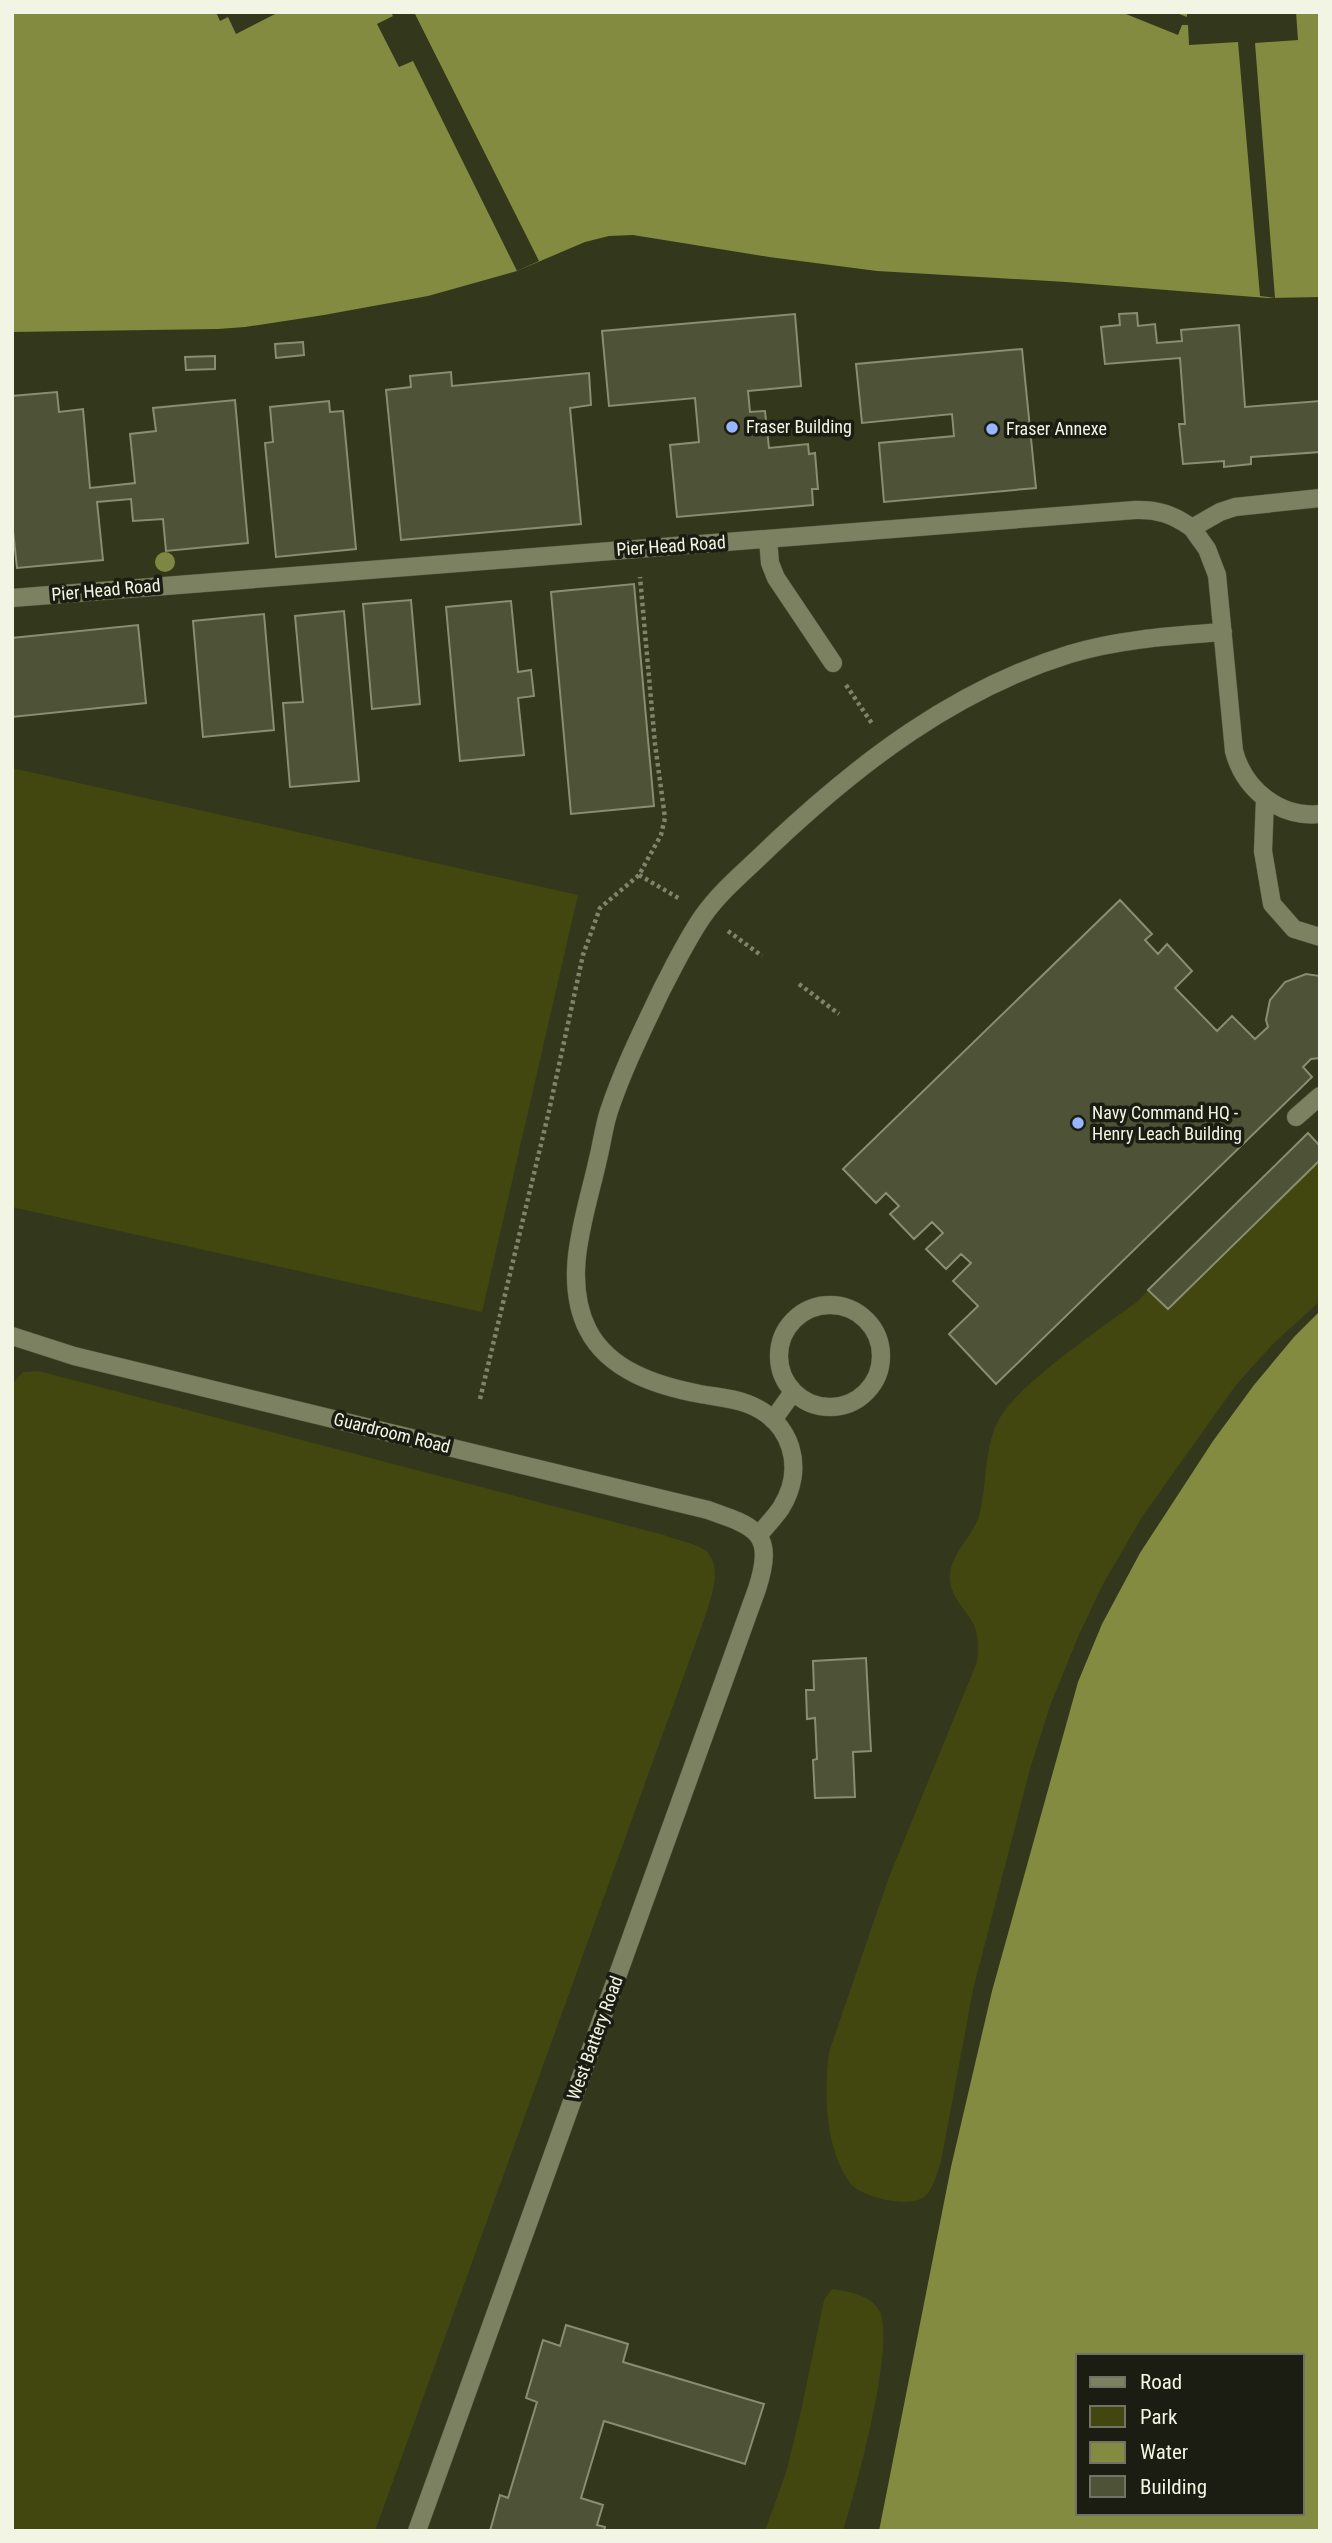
<svg xmlns="http://www.w3.org/2000/svg" width="1332" height="2543" font-family="'Roboto Condensed',sans-serif">
<rect width="100%" height="100%" fill="#33371c"/>
<path fill="#41470e" d="M12,768l566,127 -96,417 -470,-105z
M1320,1160v141l-47,43 -37,41 -94,132 -40,69 -24,51 -28,69 -20,63 -57,221 -32,172c-4,10 -7,27 -16,34 -15,13 -57,2 -71,-9 -4,-3 -7,-9 -10,-13 -19,-35 -20,-83 -15,-122l60,-175 88,-215c1,-13 2,-24 -3,-37 -8,-16 -24,-28 -24,-47 -1,-25 25,-42 30,-66 7,-30 4,-61 17,-89 18,-38 105,-95 141,-122l10,-11 20,19z
M39,1371l625,164c12,5 32,8 42,16 18,16 4,50 -2,69l-329,911h-363v-1147l11,-12z
M832,2289c15,2 39,6 47,21 18,30 -24,184 -36,221h-78l22,-62 14,-58 23,-111z"/>
<path fill="#828b3f" fill-rule="evenodd" d="M12,12h1308v285l-53,1 -201,-16 -189,-11 -108,-14 -136,-22 -24,1 -24,6 -68,29 -89,25 -104,19 -79,12 -27,2 -206,3z
M1320,1311v1220h-441l72,-364 41,-176 86,-309 24,-58 38,-71 73,-112 41,-56 40,-48zM1078,2356h224v157h-224z"/>
<path fill="#33371c" d="M216,12h63l-43,22 -8,-17 -8,4z
M391,12h23l125,249 -22,10 -104,-210 -14,6 -22,-43 16,-8z
M1121,12h53l13,5v-5h109l2,28 -43,3 20,255 -15,-2 -22,-254 -49,3 -1,-20h-6l-4,10z"/>
<path fill="#4e5236" stroke="#898e70" stroke-width="2" d="M1137,313l1,13 17,-2 2,19 25,-2 -1,-11 58,-5 6,82 75,-6v51l-69,5v7l-27,3v-6l-41,3 -4,-40h6l-5,-66 -75,6 -4,-37 19,-2 -1,-11z
M795,314l6,72 -53,5 2,21 15,-1 4,37 39,-4 1,10 6,-1 3,36h-6l1,16 -136,12 -7,-72 29,-3 -4,-44 -86,8 -7,-75z
M303,342l1,13 -28,3 -1,-14z
M1022,349l14,139 -152,14 -5,-59 75,-7 -2,-22 -90,9 -6,-59z
M215,356v13l-29,1 -1,-13z
M451,372l1,14 137,-13 2,32 -21,3 11,116 -180,16 -15,-150 25,-3 -1,-11z
M57,392l2,20 24,-3 7,79 45,-5 -5,-49 26,-3 -3,-23 82,-8 13,143 -82,8 -3,-32 -30,2 -2,-22 -34,3 6,58 -86,8 -5,-47v-125z
M329,401l1,11 13,-1 13,138 -80,8 -11,-114 8,-1 -3,-35z
M634,584l20,222 -83,8 -20,-222z
M411,600l9,104 -48,5 -9,-105z
M511,601l7,71 13,-2 3,26 -16,2 6,57 -64,6 -14,-154z
M344,611l15,170 -69,6 -7,-84 20,-1 -8,-86z
M264,614l10,116 -71,7 -10,-116z
M138,625l8,78 -134,14v-79z
M1120,900l32,34 -7,6 13,14 9,-10 25,27 -17,17 42,43 15,-15 23,23 13,-12 -2,-7 4,-20 15,-18 21,-8 14,2v82l-9,1 -8,8 9,10 -316,307 -47,-50 29,-28 -25,-25 18,-18 -10,-9 -15,15 -20,-20 17,-16 -11,-11 -18,17 -24,-25 9,-8 -13,-13 -10,10 -33,-34z
M1308,1133l12,13v14l-152,149 -20,-19z
M866,1658l5,93 -18,1 2,45 -40,1 -2,-38 4,-1 -2,-41 -8,1 -1,-29h8l-1,-29z
M566,2325l62,19 -5,18 141,42 -19,60 -141,-43 -23,77 22,7 -6,20 8,2 -1,4h-114l10,-36 8,3 29,-96 -11,-4 17,-58 17,6z"/>
<g fill="none" stroke-linecap="round" stroke-linejoin="round">
<defs>
<path id="minor" d="M1192,528l15,21 10,26 17,176c10,38 45,67 86,63
M768,539l2,24 6,15 57,85
M12,598l1123,-88c23,-1 39,5 57,18l28,-16 15,-5 85,-9
M1265,799l-2,52 9,53 22,25 26,8
M1296,1117l24,-21
M779 1356a51 51 0 1 1 102 0a51 51 0 1 1-102 0Z
M12,1336l62,20 634,154c49,17 67,23 49,79l-340,942
M773,1420l20,-28
M759,1535c7,-9 16,-18 22,-27 25,-40 11,-87 -33,-104 -15,-6 -32,-7 -48,-10 -42,-8 -91,-23 -112,-64 -27,-53 -2,-116 10,-171 4,-16 6,-33 11,-48 14,-42 34,-82 53,-122 13,-25 25,-50 41,-73 19,-27 46,-48 69,-71 87,-82 182,-155 298,-191 50,-15 101,-18 153,-22"/>
</defs>
<use href="#minor" stroke="#52553c" stroke-width="19"/>
<path stroke="#80846d" stroke-width="4.5" stroke-dasharray="3.5 3.5" stroke-linecap="butt" d="M846,685l27,40
M639,875l41,24
M728,931l34,25
M799,984l40,30
M480,1399l69,-288 34,-156 17,-47 39,-33 22,-40 4,-17 -10,-74 -15,-167"/>
<use href="#minor" stroke="#7c8162" stroke-width="18"/>
</g>
<circle fill="#7e8741" cx="165" cy="562" r="10"/>
<g fill="#96b6fd" stroke="#1c1d12" stroke-width="2.5">
<circle cx="732" cy="427" r="7"/>
<circle cx="992" cy="429" r="7"/>
<circle cx="1078" cy="1123" r="7"/>
</g>
<g text-anchor="middle" stroke-width="7" stroke-linejoin="round" paint-order="stroke">
<g font-size="18" fill="#f2f5e4" stroke="#1c1d12" text-anchor="start">
<text x="746" y="433">Fraser Building</text>
<text x="1006" y="435">Fraser Annexe</text>
<text x="1092" y="1119">Navy Command HQ -<tspan x="1092" dy="21">Henry Leach Building</tspan></text>
</g>
<g font-size="18" fill="#f2f5e4" stroke="#1c1d12">
<text transform="translate(671 546) rotate(-4)" y="6">Pier Head Road</text>
<text transform="translate(106 590) rotate(-5)" y="6">Pier Head Road</text>
<text transform="translate(392 1433) rotate(14)" y="6">Guardroom Road</text>
<text transform="translate(595 2038) rotate(-70)" y="6">West Battery Road</text>
</g>
</g>
<rect width="1332" height="2543" fill="none" stroke="#f2f5e4" stroke-width="28"/>
<rect x="1076" y="2354" width="228" height="161" fill="#1c1d12" stroke="#727366" stroke-width="2"/>
<rect x="1090" y="2377" width="35" height="10" fill="#7c8162" stroke="#727366" stroke-width="2"/>
<text x="1140" y="2389" font-size="21" fill="#f2f5e4">Road</text>
<rect x="1090" y="2406" width="35" height="21" fill="#41470e" stroke="#727366" stroke-width="2"/>
<text x="1140" y="2424" font-size="21" fill="#f2f5e4">Park</text>
<rect x="1090" y="2442" width="35" height="21" fill="#828b3f" stroke="#727366" stroke-width="2"/>
<text x="1140" y="2459" font-size="21" fill="#f2f5e4">Water</text>
<rect x="1090" y="2476" width="35" height="21" fill="#4e5236" stroke="#727366" stroke-width="2"/>
<text x="1140" y="2494" font-size="21" fill="#f2f5e4">Building</text>
</svg>
